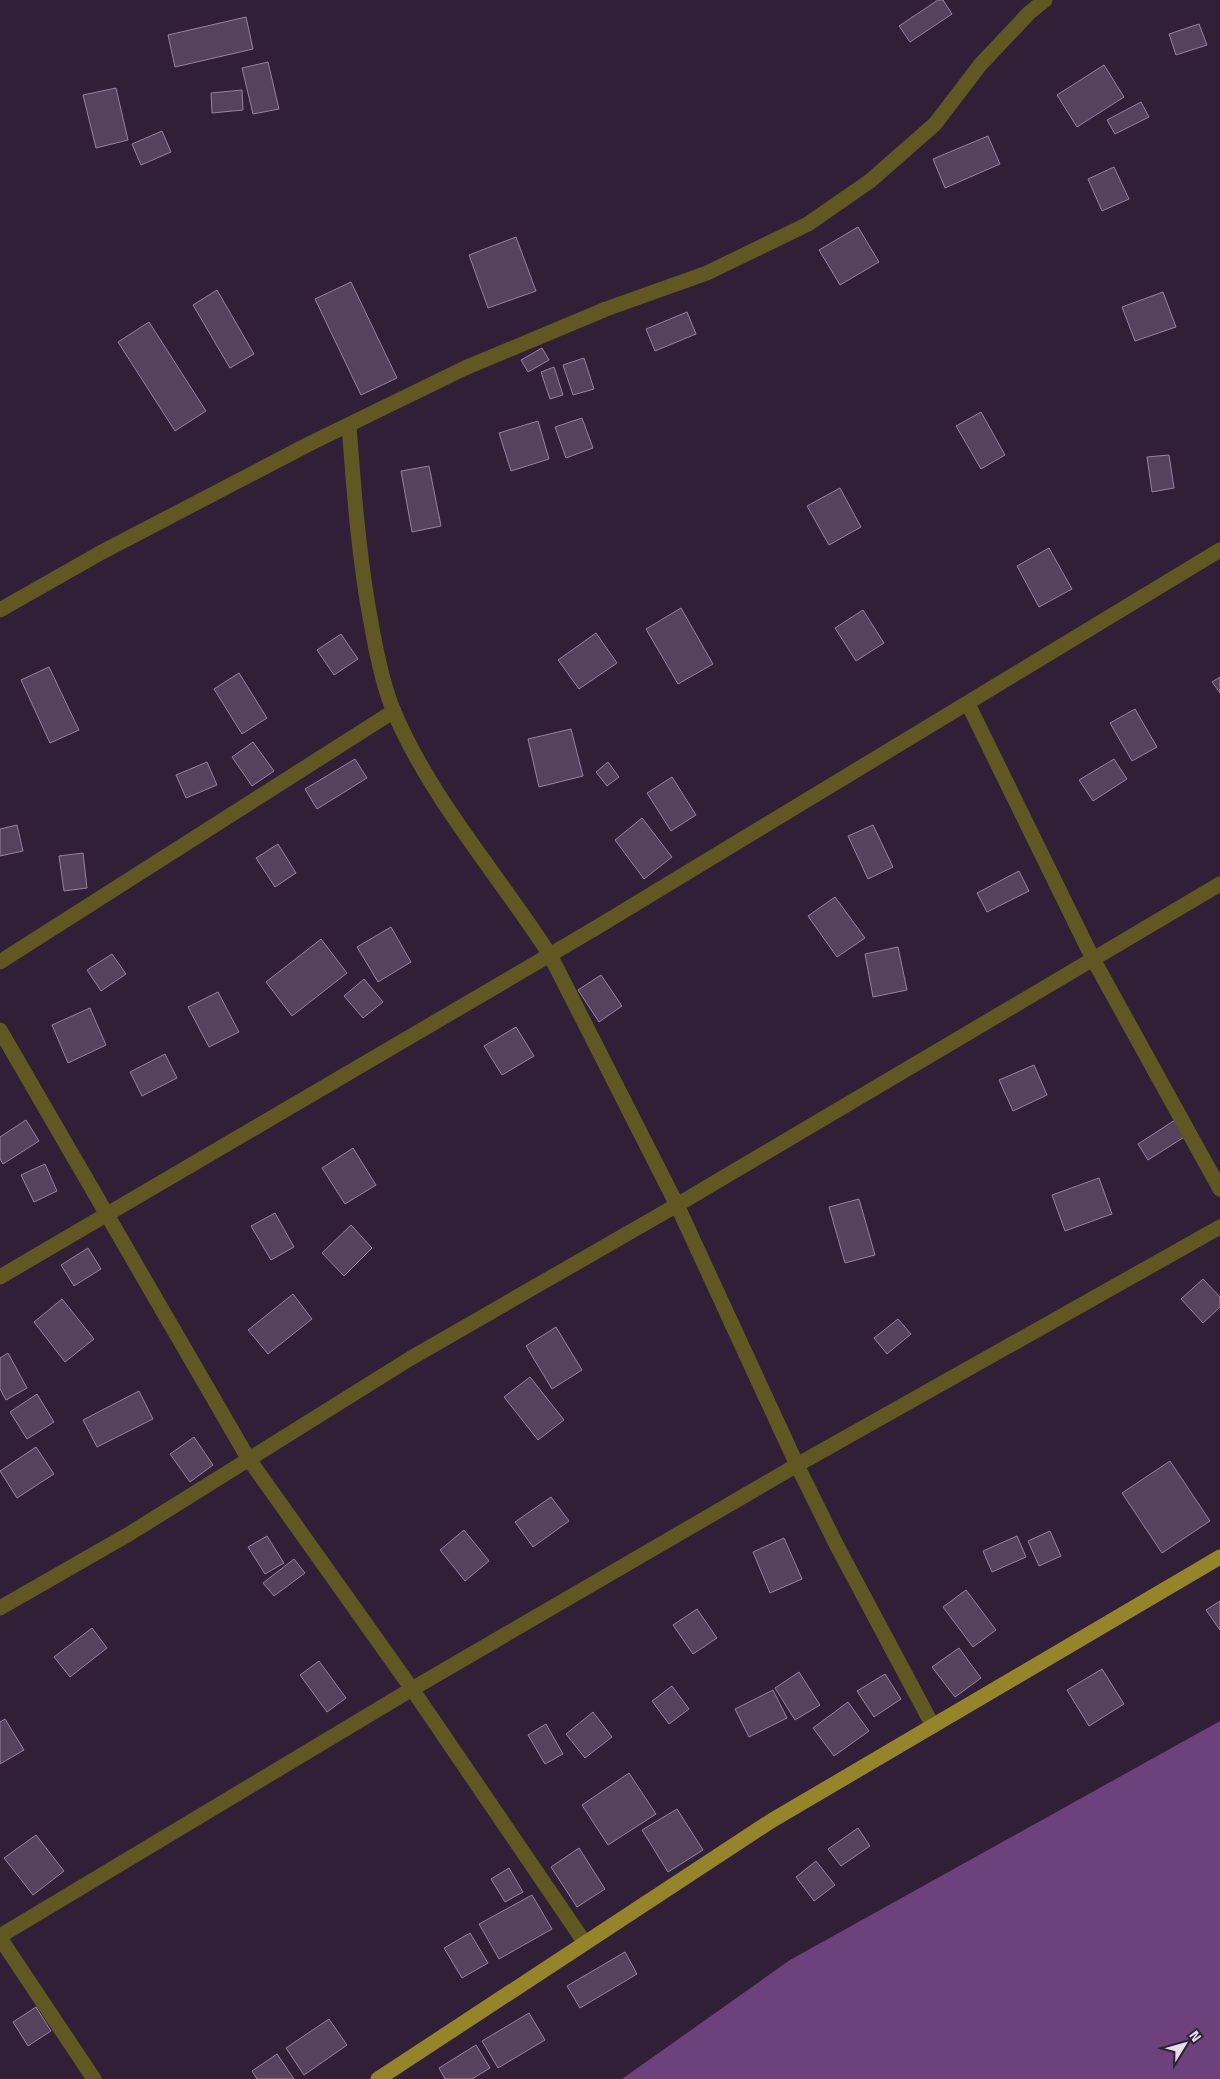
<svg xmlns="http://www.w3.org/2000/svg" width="1220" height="2079" font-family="'Titillium Web',sans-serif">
<rect width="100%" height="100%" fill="#311f37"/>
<path fill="#6d427c" d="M1220,1721v358h-598l168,-119z"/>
<path fill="#56425c" stroke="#9883a0" d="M938,0h5l9,14 -42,28 -11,-16z
M246,17l7,32 -78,18 -7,-32z
M1199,24l8,21 -31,10 -7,-21z
M268,62l11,47 -26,5 -11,-46z
M1104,65l20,32 -47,30 -20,-32z
M116,88l12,52 -32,8 -13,-53z
M242,90l1,20 -31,3 -1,-20z
M1141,102l8,15 -34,17 -8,-14z
M162,131l9,21 -30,13 -9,-21z
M988,136l12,28 -55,24 -12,-29z
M1114,167l15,32 -27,12 -14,-32z
M858,227l21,35 -39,23 -21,-35z
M516,237l20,54 -48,17 -19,-53z
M351,282l46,96 -36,17 -46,-96z
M217,290l37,64 -24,14 -37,-63z
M1163,292l13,35 -41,14 -13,-34z
M687,312l9,22 -41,17 -9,-22z
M149,322l57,89 -31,20 -57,-89z
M542,348l7,12 -21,12 -7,-12z
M584,358l10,31 -21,6 -10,-30z
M554,367l9,28 -13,4 -9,-27z
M981,412l24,43 -24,14 -25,-43z
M582,418l11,30 -27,10 -11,-31z
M538,421l11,38 -38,12 -12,-38z
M1169,455l5,33 -22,4 -5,-35z
M429,466l12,60 -29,6 -11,-61z
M840,488l21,39 -32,18 -22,-39z
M1049,548l23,41 -33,18 -22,-41z
M681,608l32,56 -35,20 -32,-55z
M863,610l21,33 -28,18 -21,-33z
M596,633l21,30 -38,26 -21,-29z
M341,634l17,25 -24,16 -17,-25z
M49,667l30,63 -29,13 -29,-63z
M239,673l28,45 -25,16 -28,-45z
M1220,677v16l-8,-11z
M1135,709l22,38 -25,14 -22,-38z
M571,729l12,47 -44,11 -11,-48z
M253,742l21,29 -22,15 -20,-29z
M355,759l12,19 -50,31 -12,-20z
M1114,759l13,20 -34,22 -14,-21z
M207,762l10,23 -31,13 -10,-23z
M608,762l11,15 -12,9 -11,-14z
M672,777l24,38 -25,16 -24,-38z
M642,818l30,39 -28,22 -29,-39z
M17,825l6,26 -23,5v-27z
M873,825l20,42 -25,12 -20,-43z
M278,844l18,29 -21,14 -19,-29z
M83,853l4,35 -23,3 -5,-35z
M1019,871l10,20 -42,21 -10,-19z
M835,897l30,41 -28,19 -29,-41z
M391,927l20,35 -33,20 -21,-35z
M321,939l26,34 -55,43 -26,-34z
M898,947l9,43 -34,7 -8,-43z
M112,954l14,20 -25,17 -14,-21z
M601,975l21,31 -23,16 -21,-32z
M364,979l19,23 -20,16 -19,-22z
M218,992l21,40 -30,15 -21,-40z
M90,1008l16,37 -38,18 -16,-38z
M516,1027l18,29 -32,19 -18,-29z
M165,1054l12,24 -35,18 -12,-24z
M1034,1065l13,30 -34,16 -14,-31z
M26,1120l13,21 -36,23 -3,-5v-22z
M1175,1120l11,16 -38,24 -10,-16z
M353,1148l23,37 -31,19 -23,-36z
M45,1164l12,27 -23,11 -13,-27z
M1099,1178l13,36 -47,17 -13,-36z
M859,1199l16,56 -30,8 -16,-56z
M275,1213l19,34 -23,13 -20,-34z
M351,1225l21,23 -28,28 -22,-23z
M88,1248l13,21 -27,17 -13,-21z
M1203,1279l17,18v10l-17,16 -22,-24z
M293,1294l19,25 -44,35 -20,-24z
M62,1299l32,40 -29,23 -31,-40z
M898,1319l13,15 -24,20 -13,-16z
M556,1327l26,43 -30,19 -26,-43z
M8,1353l19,35 -21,12 -6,-11v-31z
M530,1377l34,43 -26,20 -34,-43z
M139,1391l14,28 -56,28 -14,-27z
M37,1394l17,28 -27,17 -17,-27z
M194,1437l19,28 -23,17 -20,-28z
M36,1447l18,27 -37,24 -17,-27z
M1170,1461l40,60 -48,32 -40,-60z
M551,1497l18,24 -36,26 -18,-25z
M464,1530l25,31 -24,20 -25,-31z
M1050,1531l11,25 -22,10 -11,-25z
M267,1536l17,27 -19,11 -17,-27z
M1017,1536l9,21 -34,15 -9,-21z
M784,1538l18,41 -32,14 -17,-41z
M294,1559l11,14 -31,23 -11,-13z
M966,1590l30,40 -23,17 -30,-40z
M1220,1601v29l-14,-20z
M697,1609l20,29 -24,16 -20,-29z
M92,1628l15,20 -37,29 -16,-20z
M959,1648l22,30 -26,19 -23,-30z
M319,1661l27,37 -19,14 -27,-37z
M1102,1669l22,35 -35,22 -22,-36z
M799,1672l21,33 -25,15 -20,-32z
M885,1674l16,25 -27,18 -17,-26z
M672,1686l17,23 -20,15 -17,-23z
M773,1690l14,28 -38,19 -14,-28z
M848,1702l21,29 -35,25 -21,-28z
M593,1712l19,25 -27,21 -19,-24z
M5,1719l19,31 -24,14v-42z
M546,1724l17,30 -18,10 -17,-29z
M629,1773l27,41 -48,31 -26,-40z
M677,1809l26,41 -35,22 -26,-42z
M858,1828l12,18 -29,20 -13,-17z
M36,1835l28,36 -31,24 -29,-37z
M579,1848l26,41 -28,18 -26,-40z
M816,1861l19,24 -21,16 -18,-24z
M509,1868l14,24 -18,10 -14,-23z
M532,1895l20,34 -53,30 -20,-35z
M470,1933l18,30 -26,15 -18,-30z
M625,1952l12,22 -57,34 -13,-22z
M36,2007l15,24 -23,15 -15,-24z
M529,2013l16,27 -47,28 -16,-27z
M329,2019l18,26 -43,30 -18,-27z
M476,2045l14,23 -18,11h-27l-6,-11z
M277,2054l17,25h-37l-5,-8z"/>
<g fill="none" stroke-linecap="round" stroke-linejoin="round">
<path stroke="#615722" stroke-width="15" d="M349,425c5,68 10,136 23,203 5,28 11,58 22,84 38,89 104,162 156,243l127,250 120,260 40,81 96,180
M0,610l102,-58 207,-108 156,-76 141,-59 101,-36 101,-49 62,-43 65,-57 45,-59 49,-52 16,-13
M968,704l125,255 127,230
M0,962l394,-251
M0,1030l248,428 164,231 173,254
M0,1277l594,-348 626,-379
M0,1608l129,-74 282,-176 266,-153 543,-321
M0,1936l412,-247 385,-224 423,-238
M0,1938l94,141"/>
<path stroke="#95852a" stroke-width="15" d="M378,2079l393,-258 449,-264"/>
</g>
<g transform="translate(1185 2044) rotate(53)" stroke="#311f37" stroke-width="4" paint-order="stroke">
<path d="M0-4L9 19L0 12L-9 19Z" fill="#e9dded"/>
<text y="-8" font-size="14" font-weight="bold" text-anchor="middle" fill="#e9dded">N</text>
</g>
</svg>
